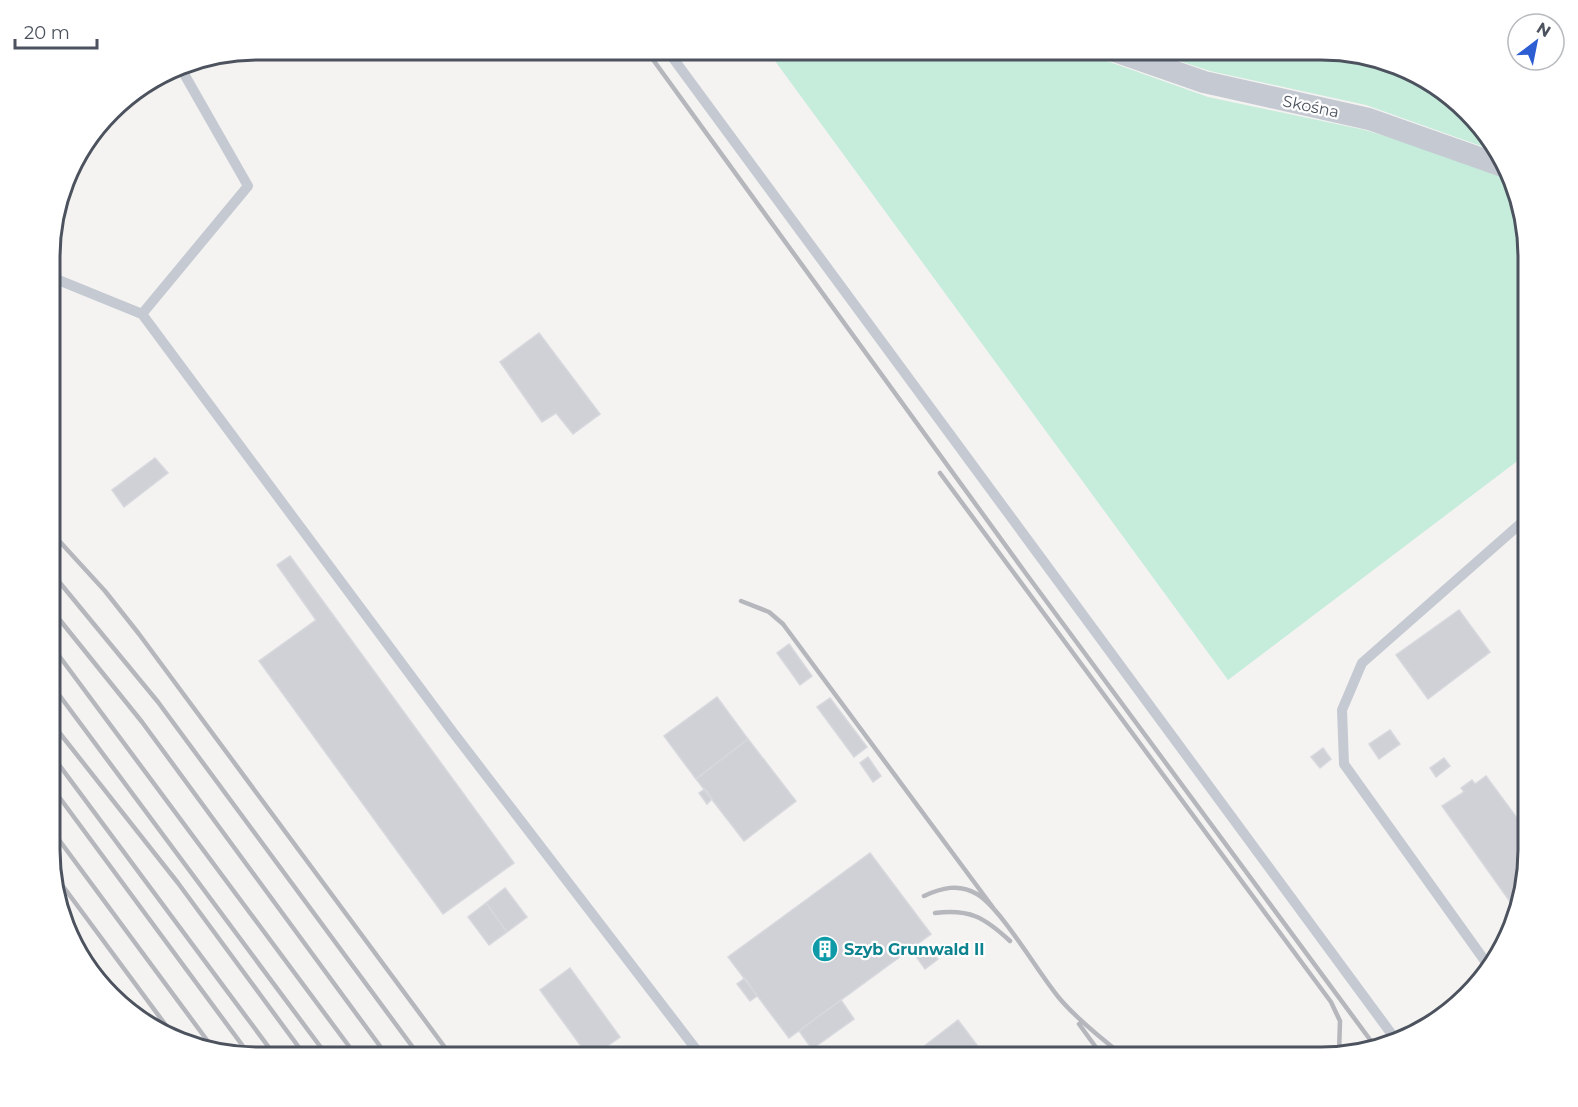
<svg xmlns="http://www.w3.org/2000/svg" width="1578" height="1107" font-family="Montserrat,sans-serif">
<rect width="100%" height="100%" fill="#f4f3f2"/>
<path fill="#c6ecdb" d="M767,50h309l132,47 157,33 117,36 28,12 18,66v209l-300,227z
M1146,50h188l54,11 59,31 48,59 -129,-46 -156,-34z"/>
<path fill="#d0d1d6" stroke="#d7d8dd" stroke-width="1.5" d="M539,333l61,81 -27,20 -17,-21 -14,9 -42,-60z
M155,458l13,15 -44,34 -12,-17z
M290,556l224,307 -71,51 -184,-253 57,-41 -39,-55z
M1459,610l31,42 -62,47 -32,-44z
M789,644l23,32 -12,9 -23,-32z
M717,697l31,42 -52,40 -32,-43z
M830,698l37,49 -13,10 -37,-50z
M1390,730l10,14 -21,15 -10,-15z
M748,739l48,62 -52,40 -48,-62z
M1323,748l8,11 -11,9 -9,-11z
M868,757l13,19 -8,6 -13,-19z
M1444,758l6,8 -14,11 -6,-9z
M1486,776l42,57v30l-10,50 -76,-107 22,-14 -3,-4 11,-8 3,4z
M705,789l7,10 -5,5 -8,-11z
M870,853l61,81 -142,104 -61,-81z
M505,888l22,29 -20,15 -21,-29z
M486,903l21,29 -18,13 -21,-28z
M928,946l10,13 -13,10 -10,-14z
M570,968l50,69 -28,20h-3l-49,-67z
M745,978l12,18 -7,5 -13,-17z
M841,1000l13,19 -42,30 -13,-18z
M958,1020l28,37h-64l-4,-6z
M874,1048l7,9h-18l7,-5z"/>
<g fill="none" stroke-linecap="round" stroke-linejoin="round">
<path stroke="#c5cad2" stroke-width="10" d="M667,50l729,990
M51,277l91,37 310,417 250,326
M142,314l106,-128 -69,-121
M1490,968l-146,-204 -2,-54 20,-47 166,-146"/>
<path stroke="#c5cad2" stroke-width="22" d="M1112,50l92,32 165,37 139,49"/>
<path stroke="#b5b7bc" stroke-width="4.5" d="M646,50l381,525 347,470
M940,473l391,529 9,19 -1,32
M51,532l54,59 34,43 313,423
M51,572l107,130 262,355
M741,601l28,11 14,12 214,289
M51,609l91,113 246,335
M51,645l306,412
M51,684l277,373
M51,722l127,161 128,174
M51,754l225,303
M51,786l200,271
M51,829l164,222
M51,870l125,169
M924,896c17,-8 35,-13 53,-2 25,15 61,79 83,105 18,21 43,41 65,58
M935,913c35,-4 49,4 75,28
M74,944l27,37
M1079,1024l24,33"/>
</g>
<defs>
<symbol id="building-disc" viewBox="-11 -11 22 22"><circle r="9.5" fill="#0f9aa8" stroke="#fff"/><path d="M-4-6H4V6H1V3H-1V6H-4ZM-2.5-4.3h1.7v1.8h-1.7ZM.8-4.3h1.7v1.8H.8ZM-2.5-1h1.7V.8h-1.7ZM.8-1h1.7V.8H.8Z" fill="#fff"/></symbol>
</defs>
<g fill-rule="evenodd">
<use href="#building-disc" x="810" y="934" width="30" height="30"/>
</g>
<g text-anchor="middle" stroke-width="4.5" stroke-linejoin="round" paint-order="stroke">
<g font-size="16" fill="#4c535e" stroke="#fff">
<text transform="translate(1311 106) rotate(12)" y="6">Skośna</text>
</g>
<g font-size="16" font-weight="bold" fill="#0d838f" stroke="#fff" text-anchor="start">
<text x="844" y="955">Szyb Grunwald II</text>
</g>
</g>
<path d="M0 0H1578V1107H0ZM257 60H1321A197 197 0 0 1 1518 257V850A197 197 0 0 1 1321 1047H257A197 197 0 0 1 60 850V257A197 197 0 0 1 257 60Z" fill="#fff" fill-rule="evenodd"/>
<path fill="none" stroke="#4c535e" stroke-width="3" d="M257 60H1321A197 197 0 0 1 1518 257V850A197 197 0 0 1 1321 1047H257A197 197 0 0 1 60 850V257A197 197 0 0 1 257 60Z"/>
<g transform="translate(1536 42) rotate(32)"><circle r="28" fill="#ffffff" stroke="#b7babf" stroke-width="1.5"/>
<path d="M0-4.5L10 22L0 15L-10 22Z" fill="#2d5dd3"/>
<text y="-9" font-size="16" font-weight="bold" text-anchor="middle" fill="#4c535e">N</text>
</g>
<path d="M15 39v9h82v-9" fill="none" stroke="#4c535e" stroke-width="3"/>
<text x="24" y="39" font-size="18" fill="#4c535e" stroke="#ffffff" stroke-width="4.5" paint-order="stroke">20 m</text>
</svg>
